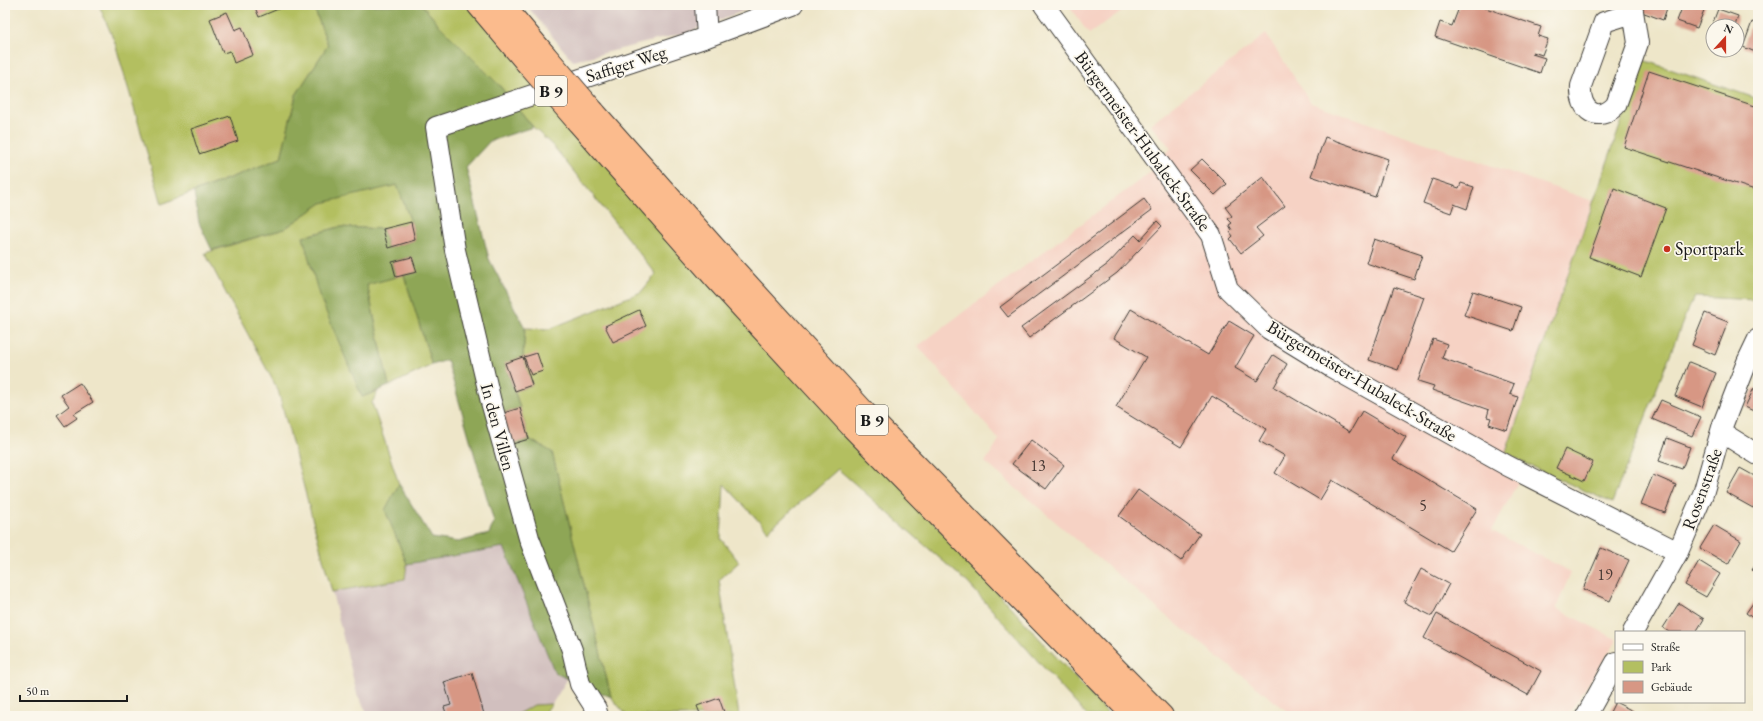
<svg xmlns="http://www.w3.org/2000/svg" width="1763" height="721" font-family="'EB Garamond',serif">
<rect width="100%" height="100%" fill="#fbf7ec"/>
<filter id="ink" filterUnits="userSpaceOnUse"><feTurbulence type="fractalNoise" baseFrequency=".025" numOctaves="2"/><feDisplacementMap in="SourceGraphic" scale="8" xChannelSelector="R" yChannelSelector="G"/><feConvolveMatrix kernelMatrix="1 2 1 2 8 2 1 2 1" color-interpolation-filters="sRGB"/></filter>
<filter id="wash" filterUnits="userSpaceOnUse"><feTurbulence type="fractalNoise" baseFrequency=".012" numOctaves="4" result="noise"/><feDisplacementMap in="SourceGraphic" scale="16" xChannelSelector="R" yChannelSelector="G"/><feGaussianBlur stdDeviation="0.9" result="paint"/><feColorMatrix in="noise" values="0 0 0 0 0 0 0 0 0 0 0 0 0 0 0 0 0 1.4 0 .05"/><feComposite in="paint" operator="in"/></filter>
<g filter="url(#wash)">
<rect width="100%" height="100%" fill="#eee6c9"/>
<path fill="#f6d2c4" d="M1068,5h62l-41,29z
M1266,34l45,69 282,98 -87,251 -5,20 17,10 -26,49 79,41 -15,36 60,31v3l-49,74h-274l-128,-101 -180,-153 14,-22 -81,-94 230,-172 23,-26 -21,-24z"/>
<path fill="#d1bfbe" d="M526,5h233l-71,27 -115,29z
M504,547l51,126 13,5 -16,26 -18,1 -20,11h-145l-12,-22 -25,-102 73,-13 2,-15z"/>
<path fill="#b3bf61" stroke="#686e3e" d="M99,5h214l15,40 -32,50 -15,63 -119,46 -47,-161z
M422,5h46l398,443 244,268h-23l-119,-133 -130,-114 -70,62 -44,-47 -3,55 18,23 -20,18 20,136h-112l-16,-19 -59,-244 -23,-14 -14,-48 17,-6 -9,-28 2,-29 24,1 92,-37 15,-18 -102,-127 -21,-20 -34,-42 -60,-60z
M1643,60l115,39v201l-63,-3 -6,9 -77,197 -82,-37 -24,-14z
M397,184l14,38 -28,7 -44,-2 -36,10 59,160 16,-6 -6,12 27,81 -13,26 21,54 -2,15 -73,13 -54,-202 -48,-89 -25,-48 79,-24 38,-26z
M404,275l28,90 -43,21 -22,-102z
M552,704l-11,12h-27l20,-11z"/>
<path fill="#8ea657" stroke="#55613a" d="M313,5h109l17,20 60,60 34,42 -43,14 -24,26 23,92 36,69 -2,29 -18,7 15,44 -20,6 9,31 20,-6 23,13 59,245 -56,-24 -51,-126 -97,17 -22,-54 14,-26 33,54 26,4 31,-8 5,-12 -47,-162 -15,5 -28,-90 12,-3 -4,-15 -20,5 4,15 -29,8 22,101 -27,11 -43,-102 -16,-58 36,-10 44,2 5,19 27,-8 -4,-18 -14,-37 -75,18 -38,26 -72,21 -13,-27 -5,-31 87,-34 15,-63 32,-50z"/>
<g id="blocks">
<path fill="#d79784" d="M254,5h29v2l-24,10z
M1460,5h17l64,22 -3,9 10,3 -6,16 -9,-3 -1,2 13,4 -5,15 -105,-36 5,-15 12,4z
M1641,5h27l-5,15 -24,-9z
M1683,5h23l-9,23 -20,-7z
M1718,9l20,7 -3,10h-22v8l-4,-1z
M227,12l8,18 7,-3 11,28 -19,8 -4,-12 -7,2 -13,-34z
M1752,22l6,2v29l-15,-6z
M1649,71l109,36v84l-134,-44z
M230,116l8,25 -39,13 -8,-25z
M1325,137l63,22 -13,38 -64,-21z
M1202,159l25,25 -12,11 -25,-25z
M1263,177l22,29 -29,22 7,8 -22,17 -11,-14 3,-3 -3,-4 2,-2 -3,-5 3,-2 -4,-4 4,-3 -7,-9z
M1432,179l27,9 2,-5 13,4 -7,22 -13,-5 -3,9 -28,-10z
M1614,188l52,20 -25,69 -52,-20z
M1144,199l8,11 -144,107 -8,-10z
M1157,221l5,5 -45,47 -88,65 -8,-10 87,-64 27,-29 5,5z
M411,222l4,18 -27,8 -5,-19z
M1374,239l48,16 -8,24 -48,-16z
M412,257l5,15 -21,5 -4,-15z
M1394,287l30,10 -26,73 -29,-10z
M1473,291l48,16 -8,24 -49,-16z
M1131,309l77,46 21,-34 25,15 -19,32 22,13 16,-26 14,9 -13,23 76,45 12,-21 44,26 -13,22 84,50 -26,42 -119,-71 -12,20 -45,-27 10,-17 -26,-15 7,-12 -54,-33 -31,51 -65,-40 30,-50 -32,-19z
M639,310l7,16 -33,16 -8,-16z
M1705,313l23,9 -13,33 -23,-10z
M1433,339l14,5 -5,14 72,26 -4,10 8,3 -11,33 -18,-6 2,-6 -4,-1 2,-7 -57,-20 2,-4 -16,-5z
M537,353l6,18 -12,4 -7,-18z
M523,357l9,28 -17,6 -10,-28z
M1689,362l27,11 -14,34 -27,-11z
M80,383l13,19 -19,12 3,4 -12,8 -8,-11 12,-9 -8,-11z
M1754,388l4,2v23l-13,-6z
M1661,400l40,17 -9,19 -40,-17z
M520,408l9,31 -20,6 -9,-31z
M1667,438l23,9 -8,22 -23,-8z
M1031,440l33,25 -18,24 -34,-25z
M1565,449l28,13 -9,19 -28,-13z
M1740,468l18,10v21l-5,9 -27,-15z
M1653,475l23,10 -11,28 -24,-9z
M1138,490l62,44 -19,27 -62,-45z
M1714,525l27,16 -13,23 -28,-16z
M1601,548l28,12 -19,41 -27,-12z
M1699,561l21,13 -14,23 -21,-12z
M1758,561v13l-6,-4z
M1421,569l28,15 -17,32 -28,-14z
M1758,596v26l-12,-9z
M1679,603l25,16 -8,13h-27l-6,-4z
M1437,614l104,57 -13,24 -104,-57z
M472,673l12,41 -6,2h-31l-3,-9 7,-2 -7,-23z
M719,698l6,17 -24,1 -4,-10z
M1615,702l18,9 -2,5h-23z"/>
</g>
</g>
<g filter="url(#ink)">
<use href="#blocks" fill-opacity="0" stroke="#3c3a36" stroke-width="1"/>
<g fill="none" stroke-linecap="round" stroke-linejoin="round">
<defs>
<path id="minor" d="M705,5l2,32
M1044,5l167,230 17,54 41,40 62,38 177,99 170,86
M1632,5l6,38 -22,62c-18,19 -37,6 -35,-19l23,-64 29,-9
M1721,432l37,23
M1633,632l45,-80 25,-58 20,-70 24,-62 11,-23
M598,716l-2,-7 -16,-25 -8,-34 -43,-112 -38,-136 -36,-152 -19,-123 271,-90 86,-32
M1586,716l30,-54"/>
<path id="highway" d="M478,5l48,57
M503,5l42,50
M594,112l135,152 139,152 294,300
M577,121l139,158 135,147 283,290"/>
</defs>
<use href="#minor" stroke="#3c3a36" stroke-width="22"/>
<use href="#highway" stroke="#3c3a36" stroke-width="24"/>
<use href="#minor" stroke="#fff" stroke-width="20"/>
<use href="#highway" stroke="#fbbb8d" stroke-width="22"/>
<defs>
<path id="highway-bridge" d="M545,55l49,57
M526,62l51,59"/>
</defs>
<use href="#highway-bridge" stroke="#3c3a36" stroke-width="24" stroke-linecap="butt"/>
<use href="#highway-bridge" stroke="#fbbb8d" stroke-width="22"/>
</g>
</g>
<circle fill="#c8321e" stroke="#fbf7ec" stroke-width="1.5" cx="1667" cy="249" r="4"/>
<g text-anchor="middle" stroke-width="3.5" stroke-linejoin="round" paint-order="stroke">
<g font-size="16" fill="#4b3b36">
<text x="1038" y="471">13</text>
<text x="1423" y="511">5</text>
<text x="1605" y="580">19</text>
</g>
<g fill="#fbf7ec" stroke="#5f5e5a" stroke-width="1">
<rect x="535" y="76" width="32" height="30" rx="3"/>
<rect x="856" y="405" width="32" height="30" rx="3"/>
</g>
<g font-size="17" font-weight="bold" fill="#1c1c1c">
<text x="551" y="97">B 9</text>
<text x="872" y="426">B 9</text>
</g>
<g font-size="18" fill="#1c1c1c" stroke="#fbf7ec">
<text transform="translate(626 64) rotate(-18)" y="6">Saffiger Weg</text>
<text transform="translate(1143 141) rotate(54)" y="6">Bürgermeister-Hubaleck-Straße</text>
<text transform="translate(1362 381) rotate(31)" y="6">Bürgermeister-Hubaleck-Straße</text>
<text transform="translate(498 427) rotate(75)" y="6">In den Villen</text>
<text transform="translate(1702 489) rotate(-70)" y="6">Rosenstraße</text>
</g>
<g font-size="18" fill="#1c1c1c" stroke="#fbf7ec" text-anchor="start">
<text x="1675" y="255">Sportpark</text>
</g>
</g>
<rect width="1763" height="721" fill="none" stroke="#fbf7ec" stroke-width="20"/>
<rect x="1615" y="631" width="130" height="72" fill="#fbf7ec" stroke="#a29f99"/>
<rect x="1623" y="644" width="20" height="6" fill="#ffffff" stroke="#a29f99"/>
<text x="1651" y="651" font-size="12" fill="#1c1c1c">Straße</text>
<rect x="1623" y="661" width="20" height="12" fill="#b3bf61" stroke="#a29f99"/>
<text x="1651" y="671" font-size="12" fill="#1c1c1c">Park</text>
<rect x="1623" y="681" width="20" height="12" fill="#d79784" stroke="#a29f99"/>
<text x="1651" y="691" font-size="12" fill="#1c1c1c">Gebäude</text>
<g transform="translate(1725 38) rotate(21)"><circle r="19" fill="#fbf7ec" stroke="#a29f99"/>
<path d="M0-3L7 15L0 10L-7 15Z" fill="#c8321e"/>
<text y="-6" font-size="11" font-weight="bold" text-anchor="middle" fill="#1c1c1c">N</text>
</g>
<path d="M20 695v6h107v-6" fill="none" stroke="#1c1c1c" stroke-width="2"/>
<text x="26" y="695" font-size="12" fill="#1c1c1c" stroke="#fbf7ec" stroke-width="3" paint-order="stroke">50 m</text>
</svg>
